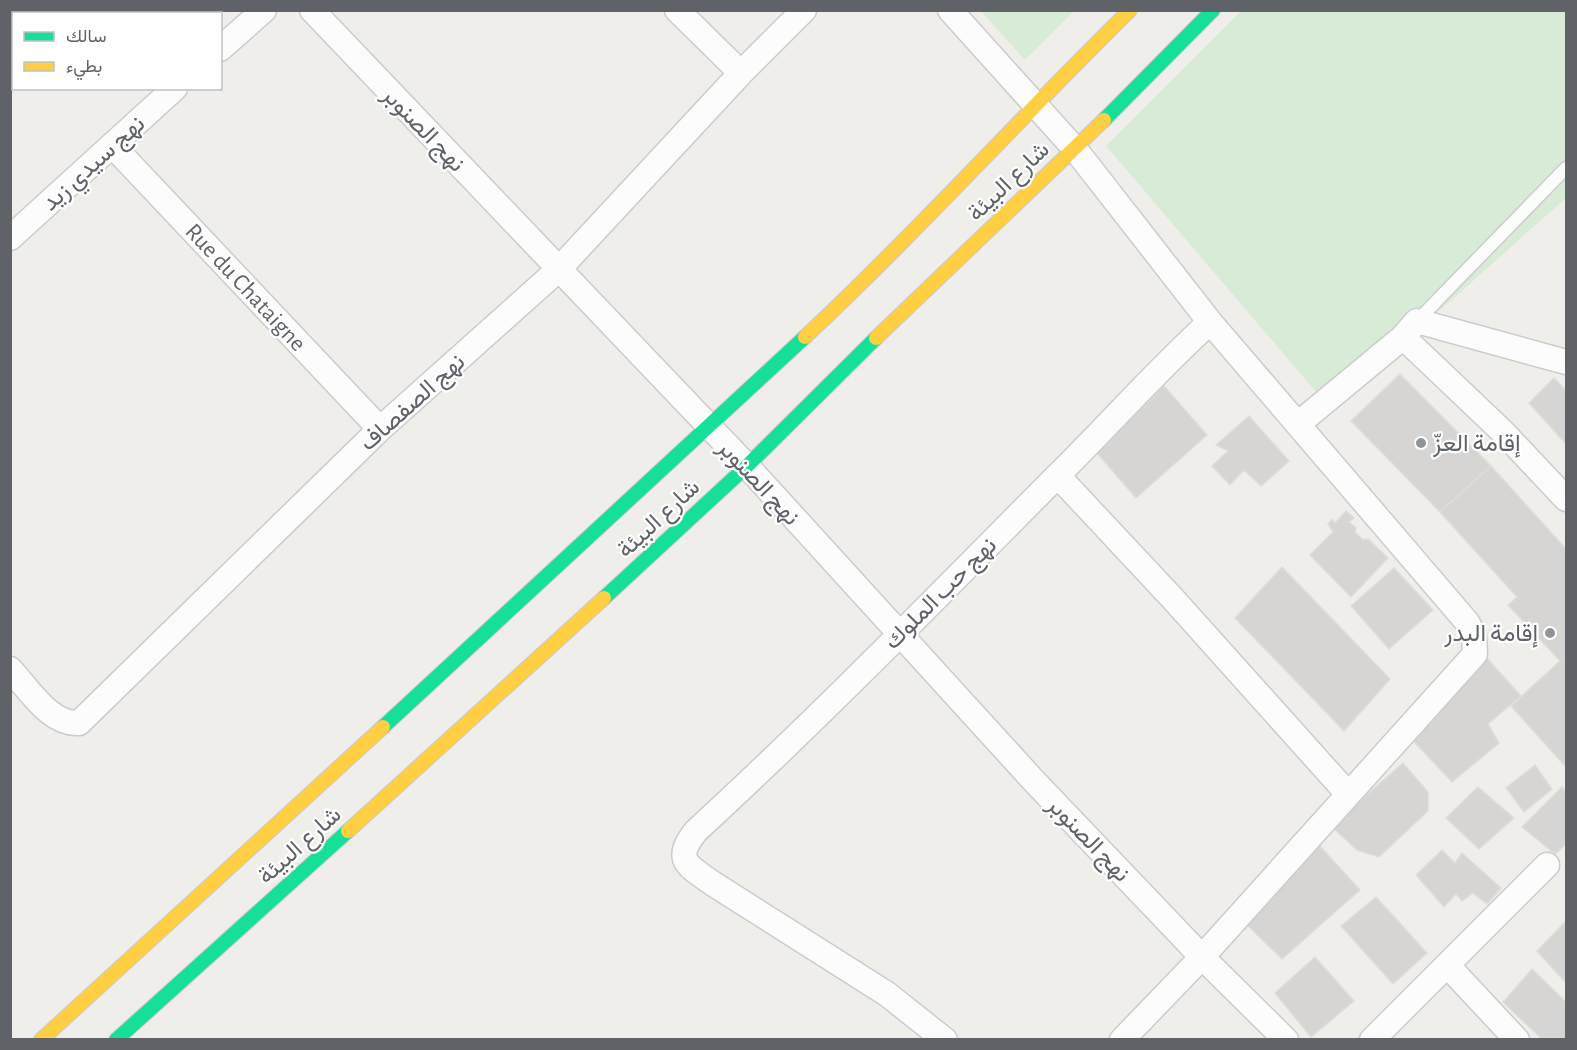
<svg xmlns="http://www.w3.org/2000/svg" width="1577" height="1050" font-family="'Alegreya Sans',Vazirmatn,sans-serif">
<rect width="100%" height="100%" fill="#efeeea"/>
<path fill="#d8ebd6" d="M981,11h93l-49,49z
M1241,11h325v187l-236,210 -224,-262z"/>
<path fill="#d6d5d3" stroke="#deddd9" stroke-width="1.5" d="M1400,374l91,92 -51,46 -89,-91z
M1554,378l12,12v54l-37,-41z
M1164,386l43,49 -71,63 -39,-45z
M1249,416l40,45 -28,25 -17,-16 -14,15 -18,-19 16,-15 -12,-6z
M1491,466l75,83v218l-55,-61 49,-45 -52,-56 9,-8 -77,-85z
M1346,511l8,7 -5,4 7,6 -1,4 8,8 5,-1 20,19 -37,39 -41,-42 23,-23 -5,-8 4,-5 3,4z
M1282,567l108,112 -46,52 -109,-113z
M1394,568l39,42 -44,39 -38,-43z
M1485,656l36,40 -33,28 11,19 -47,39 -46,-49z
M1403,763l25,29v19l-49,46 -22,-7 -26,-24z
M1535,765l17,24 -28,23 -18,-24z
M1478,787l36,31 -35,31 -33,-31z
M1562,787l4,5v52l-11,10 -33,-27z
M1318,844l42,46 -78,69 -41,-40z
M1442,850l13,13 7,-10 39,35 -14,16 -14,-11 -11,8 -6,-7 -12,13 -28,-32z
M1376,897l51,56 -34,31 -52,-58z
M1566,921v62l-29,-32z
M1315,957l39,44 -43,36 -36,-44z
M1532,969l34,33v38h-23l-40,-38z"/>
<g fill="none" stroke-linecap="round" stroke-linejoin="round">
<defs>
<path id="lane" d="M1417,321l149,-153"/>
<path id="street" d="M312,10l435,456 286,314 169,177 84,83
M677,10l64,63
M950,10l125,139 135,173 257,300 7,13 1,19 -273,303 -80,83
M220,49l44,-39
M112,145l268,284
M10,238l165,-150
M1403,337l14,-16 149,41
M1298,424l105,-87 101,96 62,66
M1058,476l116,124 174,194
M10,669c19,20 40,56 69,54l301,-294 178,-159 183,-197 63,-63
M1447,965l70,75
M945,1040l-58,-46 -175,-111c-25,-18 -39,-23 -16,-52 124,-114 242,-235 360,-354 52,-51 100,-106 154,-155
M1372,1040l175,-175"/>
<path id="fast" d="M1104,120l109,-110
M604,598l143,-132 129,-128
M383,727l422,-390
M116,1040l232,-209"/>
<path id="slow" d="M805,337c112,-105 215,-219 325,-327
M876,338l228,-218
M348,831l256,-233
M41,1040l342,-313"/>
</defs>
<use href="#lane" stroke="#cbcccc" stroke-width="15"/>
<use href="#street" stroke="#cbcccc" stroke-width="27"/>
<use href="#fast" stroke="#cacacb" stroke-width="16"/>
<use href="#slow" stroke="#cacacb" stroke-width="16"/>
<use href="#lane" stroke="#fdfcfc" stroke-width="12"/>
<use href="#street" stroke="#fdfcfc" stroke-width="24"/>
<use href="#fast" stroke="#16e098" stroke-width="14"/>
<use href="#slow" stroke="#ffcf43" stroke-width="14"/>
</g>
<g fill="#919496" stroke="#fff" stroke-width="2">
<circle cx="1421" cy="443" r="6"/>
<circle cx="1550" cy="633" r="6"/>
</g>
<g text-anchor="middle" stroke-width="4.5" stroke-linejoin="round" paint-order="stroke">
<g font-size="24" fill="#5f6368" stroke="#fff">
<text transform="translate(424 129) rotate(46)" y="8">نهج الصنوبر</text>
<text transform="translate(93 163) rotate(-42)" y="8">نهج سيدي زيد</text>
<text transform="translate(1008 181) rotate(-44)" y="8">شارع البيئة</text>
<text transform="translate(246 287) rotate(47)" y="8">Rue du Chataigne</text>
<text transform="translate(412 402) rotate(-42)" y="8">نهج الصفصاف</text>
<text transform="translate(759 482) rotate(47)" y="8">نهج الصنوبر</text>
<text transform="translate(658 518) rotate(-43)" y="8">شارع البيئة</text>
<text transform="translate(940 593) rotate(-45)" y="8">نهج حب الملوك</text>
<text transform="translate(1089 839) rotate(46)" y="8">نهج الصنوبر</text>
<text transform="translate(299 845) rotate(-42)" y="8">شارع البيئة</text>
</g>
<g font-size="24" fill="#5f6368" stroke="#fff" text-anchor="start">
<text x="1433" y="451">إقامة العزّ</text>
<text x="1538" y="641" text-anchor="end">إقامة البدر</text>
</g>
</g>
<rect width="1577" height="1050" fill="none" stroke="#5f6368" stroke-width="24"/>
<rect x="12" y="12" width="210" height="78" fill="#ffffff" stroke="#bfc1c3" stroke-width="1.5"/>
<rect x="24" y="32" width="30" height="9" fill="#16e098" stroke="#bfc1c3" stroke-width="1.5"/>
<text x="66" y="42" font-size="18" fill="#5f6368">سالك</text>
<rect x="24" y="62" width="30" height="9" fill="#ffcf43" stroke="#bfc1c3" stroke-width="1.5"/>
<text x="66" y="72" font-size="18" fill="#5f6368">بطيء</text>
</svg>
